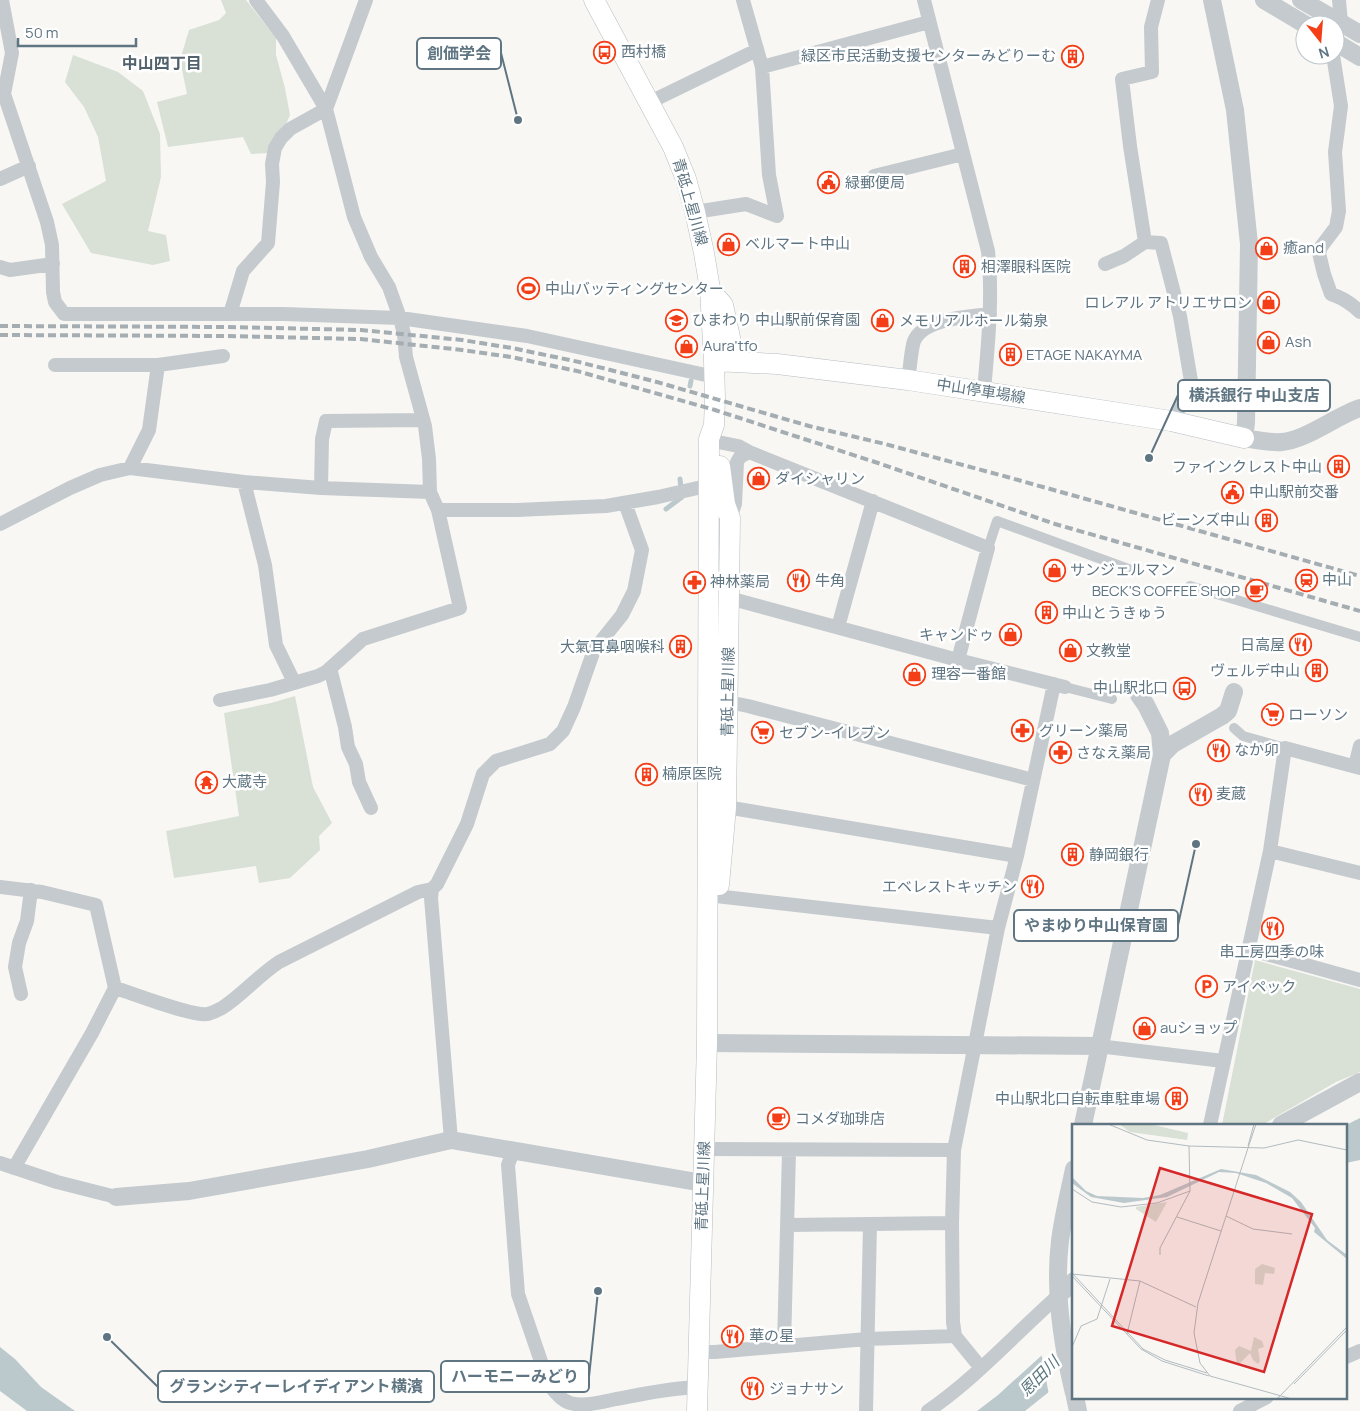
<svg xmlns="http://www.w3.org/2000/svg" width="1360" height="1411" font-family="Manrope,'Noto Sans JP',sans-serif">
<rect width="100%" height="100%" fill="#f8f7f4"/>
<path fill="#d9e0d5" d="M221,0h25l30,38v17l9,33 5,27 -3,7 -11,13 -6,18 -19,1 -8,-17 -75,10 -11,-45 30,-8 -7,-34 9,-30 30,-10 7,-7z
M73,55l45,17 25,19 17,43 1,43 -13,54 18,4 4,26 -17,4 -62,-12 -29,-49 44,-23 -8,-44 -14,-30 -19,-25z
M295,696l18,91 19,36 -13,13 1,14 -30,28 -31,5 -3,-17 -82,12 -8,-47 73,-15 -15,-103 47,-10z
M1255,960l105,29v83l-24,10 -74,43h-40z"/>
<path fill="#bbc9cd" d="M1360,1118v42l-14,3v-38z
M1074,1326v46l-49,39h-48l21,-16z
M0,1347l15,12 26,28 34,24h-48l-27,-20z"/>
<path fill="#f8f7f4" d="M1074,1323v52l-25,20 -8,-43z"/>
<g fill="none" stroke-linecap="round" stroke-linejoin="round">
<path stroke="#bbc9cd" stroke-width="5" d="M690,386l1,-5
M666,509l16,-12 -2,-18"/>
<defs>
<path id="secondary" d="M594,0l79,147 13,32 9,33 9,41 6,36 4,72 1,38 -1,26 -5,14 -2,604 -10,368
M716,297l7,8 12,56
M714,361l63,3 131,16 263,41 73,17
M719,885l7,-78 4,-289 -5,-14 -5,-38"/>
</defs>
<use href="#secondary" stroke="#b6bdc1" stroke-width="21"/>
<path stroke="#c4cacd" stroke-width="10" d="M988,548l9,-27 137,50
M1190,586l170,51
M1065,687l47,12
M1234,728l9,8 42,12"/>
<path stroke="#c4cacd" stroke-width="14" d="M2,0l10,53 -8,41 43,128 5,23 1,47 2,10 9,12h219l117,4 127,18 188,41
M256,0l27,36 43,73 28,108 17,40 18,30 11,31 4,16 2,23 19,69 4,33 1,33
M743,0l19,67 7,108 8,41
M924,0l64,251c5,46 0,93 -4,140
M1339,0l2,23
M1333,55l8,51 -6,46 4,59 -3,16 -15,20 -2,6 5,21 7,20c12,4 20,9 29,18
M762,67l167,-45
M650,102l107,-52
M874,176l89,-22
M0,179l29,-13
M695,212l51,-8 31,12
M1145,242l-15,-96 -8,-67 30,-7 -1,-45 7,-27
M1105,264l19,-8 21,-14 16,1 19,73 11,65 -3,14 -17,26
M0,267l10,3 43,-6
M230,314l13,-43 25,-28 5,-61 -1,-18 3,-16 6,-10 9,-9 36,-20 40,-109
M55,365h103
M908,380c2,-10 3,-31 6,-39 10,-23 55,-24 76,-27
M718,442l20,4 11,6 239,96 -30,112
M130,468l19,-38 9,-65 65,-9
M244,482l21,83 11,80 18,37
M321,488l1,-49 4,-18 97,-1
M438,510h79l89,-4 52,-9 57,-13
M730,518l5,-14 2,-42 3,-5 9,-5
M0,524l70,-36 30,-13 30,-7 114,14 77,6 109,4 8,18 22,98 -97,31 -37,33 -8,4 -48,14 -50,10
M729,598l229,62 107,27
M838,627l35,-126
M330,668l15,59 3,20 8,17 3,18 12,26
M728,702l20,4 285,74
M1355,766l5,-20
M726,807l291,49
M1270,851l90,22
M0,887l42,5 54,13 19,83 -23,45 -78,135
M707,895l291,33
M1248,949l112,31
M115,988c17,5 78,29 93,26 4,-1 10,-4 14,-6 20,-13 36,-32 57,-46l139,-70 14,-3
M21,994l-6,-27 4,-24 8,-22 4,-31
M1098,1046l125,15
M1210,1125l60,-274 15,-103 75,20
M451,1140l-20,-242 1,-9 5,-5 30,-60 16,-50 13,-13 54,-17 13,-13 11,-24 20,-57 28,-35 12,-24 8,-41 -17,-47
M704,1149l250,1
M513,1151l-5,14 10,129 30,88c5,8 12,18 22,21 15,4 32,-1 46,-4 27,-5 54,-11 82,-12
M0,1163l57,19 59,15
M788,1225l164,-2
M784,1346l5,-195
M698,1352h17l152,-13 88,-3
M1346,1357l14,-6
M981,1368l-26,-32 -2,-14 -1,-99 2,-73 44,-222 19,-72 37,-172
M866,1411l4,-187
M928,1411c48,-33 87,-77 131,-116
M1240,1411l27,-14"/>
<path stroke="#c4cacd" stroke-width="18" d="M1212,0l23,110 14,134 -3,179 -2,15c13,2 26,5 38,4 24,-2 54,-26 78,-34
M1264,0l42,25
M1301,0l59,34
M1335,42l25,15
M1162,755l11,-11 49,-28 6,-5 6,-19
M707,1043l391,3
M1083,1125l79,-370 -2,-22 -14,-28 -7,-10
M1281,1125l79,-43
M1074,1169c-5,24 -11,48 -14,72 -6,50 2,103 14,152
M116,1197l73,-6 179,-32 83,-19 252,43
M1059,1295l15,-14
M1075,1397l3,14"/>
<use href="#secondary" stroke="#fff" stroke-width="20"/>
<path stroke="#a4adb2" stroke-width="4" stroke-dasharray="8 4" stroke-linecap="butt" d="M0,326l227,1 134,3 101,10 50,8 67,14 78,20 152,44 76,18 126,34 349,98
M0,335l226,1 134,3 102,11 49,7 66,14 138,39 163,53 177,61 305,87"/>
</g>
<defs>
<symbol id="bus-ring" viewBox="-11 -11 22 22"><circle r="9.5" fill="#fff" stroke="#f43e17" stroke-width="1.5"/><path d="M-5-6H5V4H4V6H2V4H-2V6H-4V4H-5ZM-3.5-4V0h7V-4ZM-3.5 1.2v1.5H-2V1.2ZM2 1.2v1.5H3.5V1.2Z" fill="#f43e17"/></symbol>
<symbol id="building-ring" viewBox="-11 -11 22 22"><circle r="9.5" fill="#fff" stroke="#f43e17" stroke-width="1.5"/><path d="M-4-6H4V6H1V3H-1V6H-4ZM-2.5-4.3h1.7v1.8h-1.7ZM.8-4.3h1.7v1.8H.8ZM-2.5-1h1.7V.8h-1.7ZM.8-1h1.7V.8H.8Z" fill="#f43e17"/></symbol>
<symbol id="civic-ring" viewBox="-11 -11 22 22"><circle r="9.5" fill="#fff" stroke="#f43e17" stroke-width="1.5"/><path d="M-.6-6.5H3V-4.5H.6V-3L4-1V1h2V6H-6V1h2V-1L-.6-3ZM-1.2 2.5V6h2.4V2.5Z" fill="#f43e17"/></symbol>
<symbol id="shop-ring" viewBox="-11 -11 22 22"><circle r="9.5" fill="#fff" stroke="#f43e17" stroke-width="1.5"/><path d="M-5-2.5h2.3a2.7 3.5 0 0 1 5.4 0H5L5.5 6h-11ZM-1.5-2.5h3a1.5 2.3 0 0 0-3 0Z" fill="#f43e17"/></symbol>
<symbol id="stadium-ring" viewBox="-11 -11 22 22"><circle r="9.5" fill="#fff" stroke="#f43e17" stroke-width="1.5"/><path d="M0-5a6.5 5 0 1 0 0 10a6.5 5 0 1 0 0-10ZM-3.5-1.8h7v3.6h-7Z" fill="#f43e17"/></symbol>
<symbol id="school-ring" viewBox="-11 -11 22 22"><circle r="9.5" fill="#fff" stroke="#f43e17" stroke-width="1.5"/><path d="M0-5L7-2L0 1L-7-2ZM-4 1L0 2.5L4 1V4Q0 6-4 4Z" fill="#f43e17"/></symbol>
<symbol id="station-ring" viewBox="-11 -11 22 22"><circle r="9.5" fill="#fff" stroke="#f43e17" stroke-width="1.5"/><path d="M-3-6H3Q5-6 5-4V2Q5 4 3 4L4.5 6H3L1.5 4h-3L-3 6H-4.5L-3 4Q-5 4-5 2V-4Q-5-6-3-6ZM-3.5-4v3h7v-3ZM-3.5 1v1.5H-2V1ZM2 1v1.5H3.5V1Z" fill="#f43e17"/></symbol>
<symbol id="restaurant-ring" viewBox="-11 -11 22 22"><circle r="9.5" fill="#fff" stroke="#f43e17" stroke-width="1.5"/><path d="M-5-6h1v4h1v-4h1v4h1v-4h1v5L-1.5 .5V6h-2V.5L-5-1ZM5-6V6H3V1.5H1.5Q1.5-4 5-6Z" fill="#f43e17"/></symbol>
<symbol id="pharmacy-ring" viewBox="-11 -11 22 22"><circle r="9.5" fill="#fff" stroke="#f43e17" stroke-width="1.5"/><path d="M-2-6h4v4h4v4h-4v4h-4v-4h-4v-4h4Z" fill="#f43e17"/></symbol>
<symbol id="cafe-ring" viewBox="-11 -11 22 22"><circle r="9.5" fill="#fff" stroke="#f43e17" stroke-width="1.5"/><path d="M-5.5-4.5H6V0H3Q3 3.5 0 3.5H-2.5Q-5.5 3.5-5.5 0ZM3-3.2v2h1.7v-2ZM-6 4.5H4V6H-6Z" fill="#f43e17"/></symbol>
<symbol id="supermarket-ring" viewBox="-11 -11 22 22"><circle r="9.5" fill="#fff" stroke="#f43e17" stroke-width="1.5"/><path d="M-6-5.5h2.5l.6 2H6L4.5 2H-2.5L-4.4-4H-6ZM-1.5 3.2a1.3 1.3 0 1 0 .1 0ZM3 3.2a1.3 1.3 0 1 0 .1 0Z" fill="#f43e17"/></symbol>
<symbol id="temple-ring" viewBox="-11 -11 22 22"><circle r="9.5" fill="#fff" stroke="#f43e17" stroke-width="1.5"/><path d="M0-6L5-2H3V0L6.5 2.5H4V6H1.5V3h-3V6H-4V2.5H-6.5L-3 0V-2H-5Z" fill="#f43e17"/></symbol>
<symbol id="parking-ring" viewBox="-11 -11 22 22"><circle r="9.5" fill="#fff" stroke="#f43e17" stroke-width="1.5"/><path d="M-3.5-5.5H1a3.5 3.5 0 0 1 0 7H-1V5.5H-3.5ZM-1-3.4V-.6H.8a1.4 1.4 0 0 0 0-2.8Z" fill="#f43e17"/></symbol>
</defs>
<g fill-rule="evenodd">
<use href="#bus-ring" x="592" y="40" width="25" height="25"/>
<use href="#building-ring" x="1060" y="44" width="25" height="25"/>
<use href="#civic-ring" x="816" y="170" width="25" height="25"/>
<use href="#shop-ring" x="716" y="232" width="25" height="25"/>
<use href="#shop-ring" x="1254" y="236" width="25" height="25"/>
<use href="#building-ring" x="952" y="254" width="25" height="25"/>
<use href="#stadium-ring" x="516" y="276" width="25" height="25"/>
<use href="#shop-ring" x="1256" y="290" width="25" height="25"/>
<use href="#school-ring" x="664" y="308" width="25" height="25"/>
<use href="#shop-ring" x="870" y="308" width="25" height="25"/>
<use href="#shop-ring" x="1256" y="330" width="25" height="25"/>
<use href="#shop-ring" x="674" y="334" width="25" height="25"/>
<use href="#building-ring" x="998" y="342" width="25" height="25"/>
<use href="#building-ring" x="1326" y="454" width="25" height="25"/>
<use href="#shop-ring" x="746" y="466" width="25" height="25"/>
<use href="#civic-ring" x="1220" y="480" width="25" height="25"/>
<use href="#building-ring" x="1254" y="508" width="25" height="25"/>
<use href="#shop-ring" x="1042" y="558" width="25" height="25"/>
<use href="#station-ring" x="1294" y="568" width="25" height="25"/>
<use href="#restaurant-ring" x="786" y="568" width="25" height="25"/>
<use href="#pharmacy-ring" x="682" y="570" width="25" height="25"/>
<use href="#cafe-ring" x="1244" y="578" width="25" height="25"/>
<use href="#building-ring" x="1034" y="600" width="25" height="25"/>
<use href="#shop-ring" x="998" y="622" width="25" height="25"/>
<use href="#restaurant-ring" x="1288" y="632" width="25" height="25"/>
<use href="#building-ring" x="668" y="634" width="25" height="25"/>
<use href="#shop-ring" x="1058" y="638" width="25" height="25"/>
<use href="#building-ring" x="1304" y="658" width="25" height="25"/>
<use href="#shop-ring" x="902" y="662" width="25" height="25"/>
<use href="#bus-ring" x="1172" y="676" width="25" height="25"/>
<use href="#supermarket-ring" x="1260" y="702" width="25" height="25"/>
<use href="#pharmacy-ring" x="1010" y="718" width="25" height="25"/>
<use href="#supermarket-ring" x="750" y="720" width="25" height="25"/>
<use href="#restaurant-ring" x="1206" y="738" width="25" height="25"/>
<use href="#pharmacy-ring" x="1048" y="740" width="25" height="25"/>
<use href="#building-ring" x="634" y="762" width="25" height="25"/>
<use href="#temple-ring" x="194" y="770" width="25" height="25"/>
<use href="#restaurant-ring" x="1188" y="782" width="25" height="25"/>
<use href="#building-ring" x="1060" y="842" width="25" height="25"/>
<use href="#restaurant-ring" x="1020" y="874" width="25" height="25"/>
<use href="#restaurant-ring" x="1260" y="916" width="25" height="25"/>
<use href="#parking-ring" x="1194" y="974" width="25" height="25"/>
<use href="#shop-ring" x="1132" y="1016" width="25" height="25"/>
<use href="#building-ring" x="1164" y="1086" width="25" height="25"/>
<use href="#cafe-ring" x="766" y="1106" width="25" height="25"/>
<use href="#restaurant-ring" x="720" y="1324" width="25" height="25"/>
<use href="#restaurant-ring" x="740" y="1376" width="25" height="25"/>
</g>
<g text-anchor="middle" stroke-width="5" stroke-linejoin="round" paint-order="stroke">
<g font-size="15" fill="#5f7582" stroke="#fff" text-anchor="start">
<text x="621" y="57">西村橋</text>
<text x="1056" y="61" text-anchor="end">緑区市民活動支援センターみどりーむ</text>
<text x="845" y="188">緑郵便局</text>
<text x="745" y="249">ベルマート中山</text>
<text x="1283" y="253">癒and</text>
<text x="981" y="272">相澤眼科医院</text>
<text x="545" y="294">中山バッティングセンター</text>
<text x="1252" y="308" text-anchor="end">ロレアル アトリエサロン</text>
<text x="692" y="325">ひまわり 中山駅前保育園</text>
<text x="899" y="326">メモリアルホール菊泉</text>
<text x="1285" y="347">Ash</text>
<text x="703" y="351">Aura'tfo</text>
<text x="1026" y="360">ETAGE NAKAYMA</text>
<text x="1322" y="472" text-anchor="end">ファインクレスト中山</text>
<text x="775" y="484">ダイシャリン</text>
<text x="1249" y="497">中山駅前交番</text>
<text x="1250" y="525" text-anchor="end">ビーンズ中山</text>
<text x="1070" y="575">サンジェルマン</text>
<text x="1322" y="585">中山</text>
<text x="815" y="586">牛角</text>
<text x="710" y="587">神林薬局</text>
<text x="1240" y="596" text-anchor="end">BECK'S COFFEE SHOP</text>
<text x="1062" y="618">中山とうきゅう</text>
<text x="994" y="640" text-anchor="end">キャンドゥ</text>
<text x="1285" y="650" text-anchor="end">日高屋</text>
<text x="665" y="652" text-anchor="end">大氣耳鼻咽喉科</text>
<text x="1086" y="656">文教堂</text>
<text x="1300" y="676" text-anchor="end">ヴェルデ中山</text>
<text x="931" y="679">理容一番館</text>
<text x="1168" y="693" text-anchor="end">中山駅北口</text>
<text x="1288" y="720">ローソン</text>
<text x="1039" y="736">グリーン薬局</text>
<text x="779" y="738">セブン-イレブン</text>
<text x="1234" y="755">なか卯</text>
<text x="1076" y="758">さなえ薬局</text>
<text x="662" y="779">楠原医院</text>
<text x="222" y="787">大蔵寺</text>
<text x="1216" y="799">麦蔵</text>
<text x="1089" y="860">静岡銀行</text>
<text x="1017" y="892" text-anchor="end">エベレストキッチン</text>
<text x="1272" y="957" text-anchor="middle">串工房四季の味</text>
<text x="1222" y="992">アイペック</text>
<text x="1160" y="1033">auショップ</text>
<text x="1160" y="1104" text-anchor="end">中山駅北口自転車駐車場</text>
<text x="795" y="1124">コメダ珈琲店</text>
<text x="749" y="1341">華の星</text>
<text x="769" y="1394">ジョナサン</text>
</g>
<g font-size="15" fill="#5f7582" stroke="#fff">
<text transform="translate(690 202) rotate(74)" y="5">青砥上星川線</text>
<text transform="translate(981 391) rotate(9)" y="5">中山停車場線</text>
<text transform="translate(728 692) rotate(-89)" y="5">青砥上星川線</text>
<text transform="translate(703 1186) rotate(-88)" y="5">青砥上星川線</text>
</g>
<g font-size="16" font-weight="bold" fill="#52626c" stroke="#fff">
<text x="162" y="69">中山四丁目</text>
</g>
<g font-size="16" font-style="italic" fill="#5a767d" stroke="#fff">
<text transform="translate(1039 1376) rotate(-45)" y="6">恩田川</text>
</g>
</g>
<g transform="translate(1072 1124)">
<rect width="275" height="275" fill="#f8f7f4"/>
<path d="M47,0l35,1 34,8 -1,7 -57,-8zM95,78l-11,20 -20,-13v-2zM190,140l13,4 -1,6 -9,-1 -2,12 -8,-1v-15zM182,213l8,4 2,6 -6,2 2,12 -2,3 -5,-4 -3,-7 -13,13 -2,-16 4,-4 12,5z" fill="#d9e0d5"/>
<path d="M149,45l35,6 34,17 11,10 26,38 20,15v4l-33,-27 1,-4 -23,-30 -26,-15 -30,-10 -17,-1 -52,25 -43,6 -33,-6 -19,-14v-6l14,14 11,5 46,2 17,-3z" fill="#bbc9cd"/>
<path fill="none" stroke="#b2bbbf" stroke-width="1" d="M36,0l39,16 42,6 75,2 34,-8 49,10M134,0h22M176,22l6,-22M176,24l8,-24M176,24l-50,155 -4,30 6,30 10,13 82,23M0,65l20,13 29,5 36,-4 33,-12M154,92l27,13 39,5M105,93l44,14M88,131v-7l30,-57 -1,-45M0,149l71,76 22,11 42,13M0,150l68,7 -13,53M0,152l69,73 21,12 47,15M68,157l56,26M0,223l9,-21 16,-7 13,-40M222,260l53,-54M205,275l70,-72"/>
<path fill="#d62828" fill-opacity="0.15" stroke="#d62828" stroke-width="2.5" d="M88,44l152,46 -48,158 -152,-46z"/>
<rect width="275" height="275" fill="none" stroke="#5f7582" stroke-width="2.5"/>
</g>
<path fill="none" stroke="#5f7582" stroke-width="2" d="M518 120L501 53M1149 458L1178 395M1196 844L1178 925M598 1291L589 1377M107 1337L158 1387"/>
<g fill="#5f7582" stroke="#fff" stroke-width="2">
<circle cx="518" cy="120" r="5"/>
<circle cx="1149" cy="458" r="5"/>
<circle cx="1196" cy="844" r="5"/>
<circle cx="598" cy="1291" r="5"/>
<circle cx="107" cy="1337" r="5"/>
</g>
<g fill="#fff" stroke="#5f7582" stroke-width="2">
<rect x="417" y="38" width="84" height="31" rx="5"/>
<rect x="1178" y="380" width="152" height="31" rx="5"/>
<rect x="1014" y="910" width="164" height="31" rx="5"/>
<rect x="441" y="1361" width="148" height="31" rx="5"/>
<rect x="158" y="1371" width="276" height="31" rx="5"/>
</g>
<g font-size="16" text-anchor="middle" font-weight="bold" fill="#5f7582">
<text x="459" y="59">創価学会</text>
<text x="1254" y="401">横浜銀行 中山支店</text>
<text x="1096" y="931">やまゆり中山保育園</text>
<text x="515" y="1382">ハーモニーみどり</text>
<text x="296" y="1392">グランシティーレイディアント横濱</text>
</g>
<g transform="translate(1320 40) rotate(163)"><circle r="24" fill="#ffffff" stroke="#bfc8cd"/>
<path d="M0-4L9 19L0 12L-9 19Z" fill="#f43e17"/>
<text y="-8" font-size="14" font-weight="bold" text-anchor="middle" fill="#5f7582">N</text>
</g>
<path d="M18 38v8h118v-8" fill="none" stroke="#5f7582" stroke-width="2.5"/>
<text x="25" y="38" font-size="15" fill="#5f7582" stroke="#ffffff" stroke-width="4" paint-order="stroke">50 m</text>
</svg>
